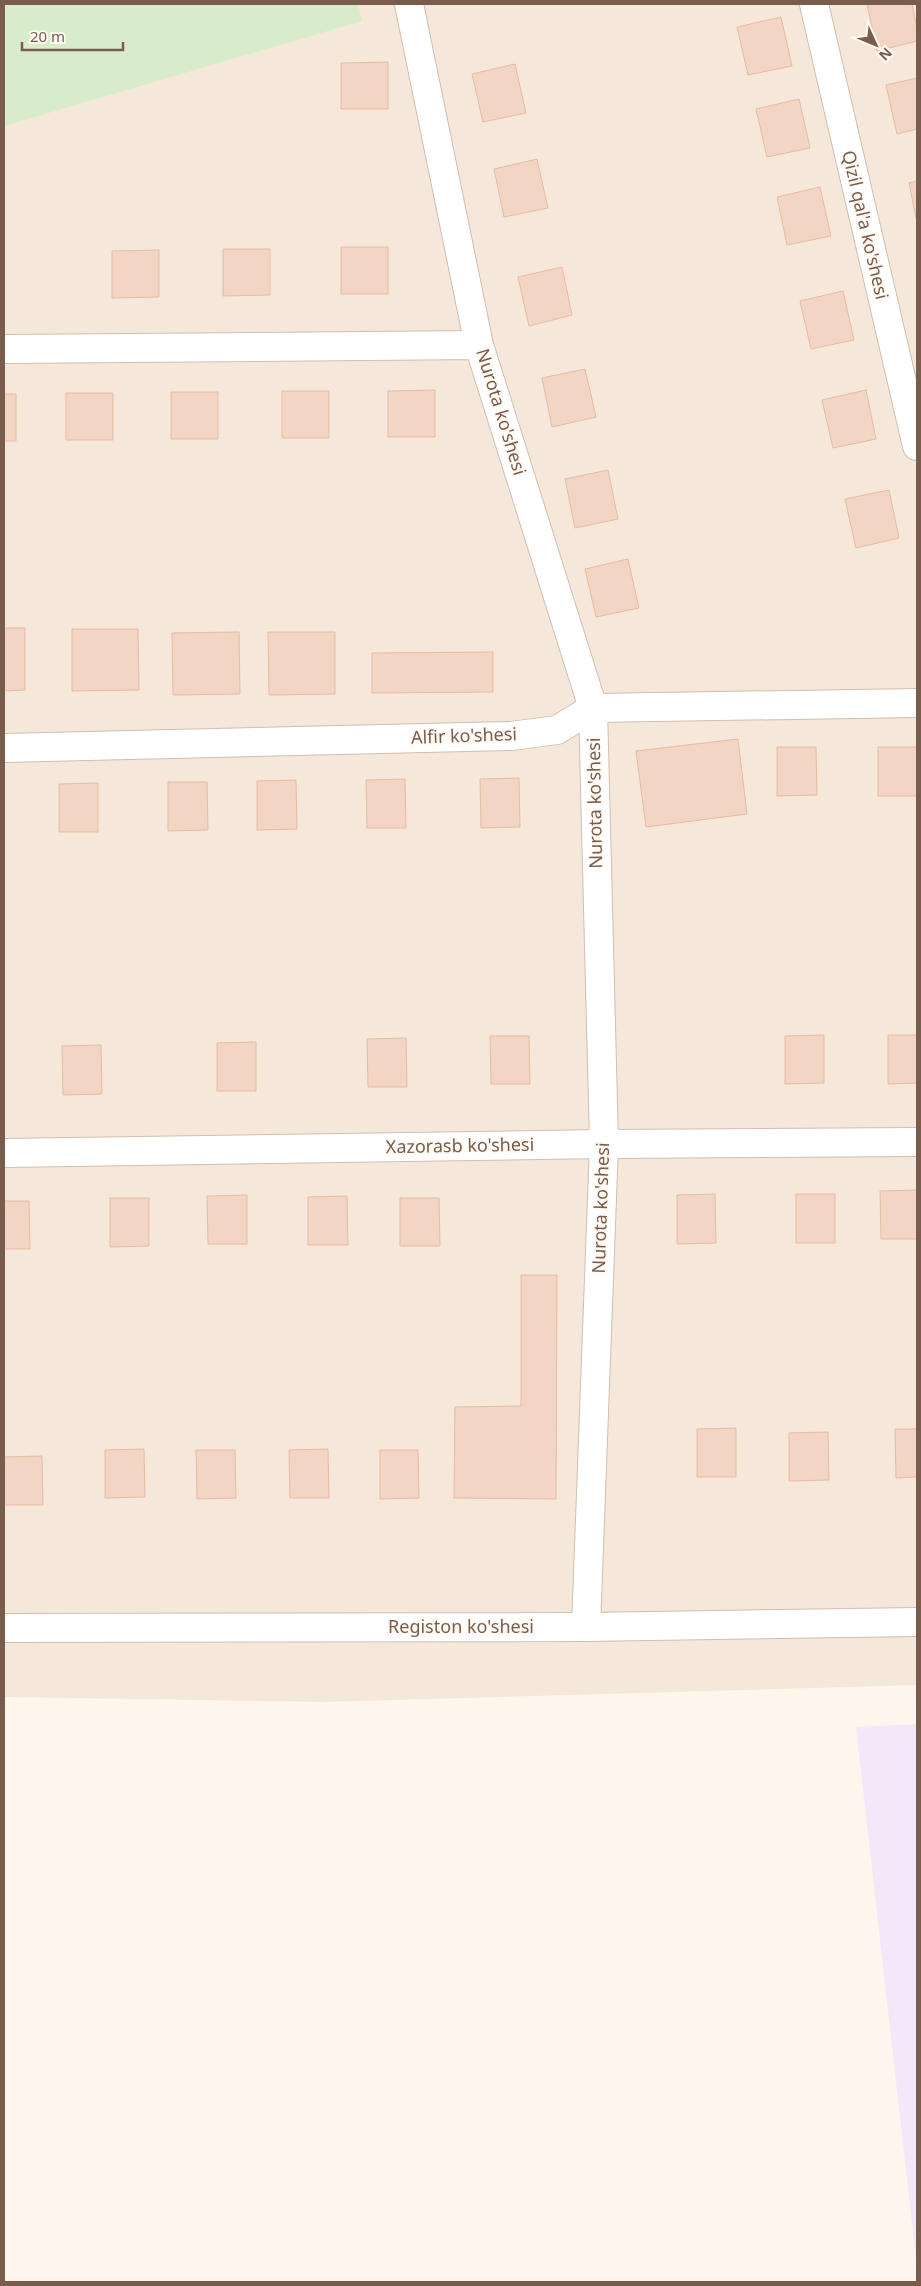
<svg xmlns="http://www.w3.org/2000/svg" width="921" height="2286" font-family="'Noto Sans',sans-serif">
<rect width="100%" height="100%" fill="#fdf6ec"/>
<path fill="#f5e8da" d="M4,4h913v1681l-593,17 -320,-5z"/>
<path fill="#f3e8fa" d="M917,1724v544l-61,-541z"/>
<path fill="#d8ecc9" d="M4,4h354l4,17 -358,105z"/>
<path fill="#f3d5c3" stroke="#e6bba3" d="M867,4h45l5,24v13l-40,10z
M781,17l11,49 -44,9 -11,-48z
M388,62v47h-47v-46z
M515,64l11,49 -43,9 -11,-48z
M917,78v51l-20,5 -11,-49z
M799,99l11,49 -43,9 -11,-48z
M537,159l11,49 -44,9 -10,-48z
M917,181v42l-8,-40z
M820,187l11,49 -44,9 -10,-48z
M341,247h47v47h-47z
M223,249h47v46l-47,1z
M159,250v47l-47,1v-47z
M562,267l10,48 -43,11 -11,-49z
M843,291l11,49 -43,9 -11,-48z
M585,369l11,48 -44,10 -10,-49z
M435,390v47h-47v-46z
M866,390l10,49 -43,9 -11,-48z
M282,391h47v47h-47z
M171,392h47v47h-47z
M66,393h47v47h-47z
M4,394h12v47h-12z
M608,470l10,49 -43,9 -10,-49z
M889,490l10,48 -43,10 -11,-49z
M628,559l11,49 -43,9 -11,-48z
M4,628h21v62l-21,1z
M72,629h66l1,61 -67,1z
M239,632l1,62 -67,1 -1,-62z
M268,632h67v62l-66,1z
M493,652v40l-121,1v-40z
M738,739l9,75 -101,13 -10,-76z
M777,747h39l1,48 -40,1z
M878,747h39v49h-39z
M519,778l1,49 -39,1 -1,-49z
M405,779l1,49h-39l-1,-48z
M296,780l1,49 -40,1v-49z
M168,782h39l1,48 -40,1z
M98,783v49h-39v-48z
M824,1035v48l-39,1v-48z
M888,1035h29v48l-29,1z
M490,1036h39l1,48h-39z
M406,1038l1,49h-39l-1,-48z
M256,1042v49h-39v-48z
M101,1045l1,49 -39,1 -1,-49z
M917,1190v49h-36l-1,-48z
M715,1194l1,49 -39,1v-49z
M796,1194h39v49h-39z
M247,1195v49h-39l-1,-48z
M347,1196l1,49h-40v-48z
M110,1198h39v48l-39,1z
M400,1198h39l1,48h-40z
M4,1201h25l1,48h-26z
M521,1275h36l-1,224 -102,-1 1,-91 66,-1z
M736,1428v49h-39v-48z
M895,1429h22v48l-21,1z
M828,1432l1,48 -40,1v-48z
M144,1449l1,48 -40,1v-48z
M328,1449l1,49h-39l-1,-48z
M196,1450h39l1,48 -39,1z
M380,1450h38l1,48 -39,1z
M42,1456l1,49h-39v-48z"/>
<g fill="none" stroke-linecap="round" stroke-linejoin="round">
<defs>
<path id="minor" d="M409,4l70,341 114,363 11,436 -18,483
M814,4l103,442
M4,349l475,-4
M4,748l507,-12 46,-6 36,-22 324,-5
M4,1153l600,-9 313,-2"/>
<path id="tertiary" d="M4,1628l582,-1 331,-5"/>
</defs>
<use href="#minor" stroke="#d1beb0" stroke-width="30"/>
<use href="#tertiary" stroke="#d1beb0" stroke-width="30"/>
<use href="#minor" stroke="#fff" stroke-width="28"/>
<use href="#tertiary" stroke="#fff" stroke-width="28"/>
</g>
<g text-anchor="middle" stroke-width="4" stroke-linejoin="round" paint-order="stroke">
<g font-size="18" fill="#7a5c4d" stroke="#fffaf3">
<text transform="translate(865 225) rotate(77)" y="6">Qizil qal'a ko'shesi</text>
<text transform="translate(501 412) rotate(73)" y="6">Nurota ko'shesi</text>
<text transform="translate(464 736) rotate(-2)" y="6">Alfir ko'shesi</text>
<text transform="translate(595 803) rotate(-91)" y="6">Nurota ko'shesi</text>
<text transform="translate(460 1146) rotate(-1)" y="6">Xazorasb ko'shesi</text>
<text transform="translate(601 1208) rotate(-88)" y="6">Nurota ko'shesi</text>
<text x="461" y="1633">Registon ko'shesi</text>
</g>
</g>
<rect width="921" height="2286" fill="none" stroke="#7a5c4d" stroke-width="10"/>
<g transform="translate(876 45) rotate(134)" stroke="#fffaf3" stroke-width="4" paint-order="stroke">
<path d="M0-4L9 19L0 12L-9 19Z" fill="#7a5c4d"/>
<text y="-8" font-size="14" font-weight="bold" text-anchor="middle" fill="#7a5c4d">N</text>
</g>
<path d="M22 42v8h101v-8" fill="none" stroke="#7a5c4d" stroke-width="2.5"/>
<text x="30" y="42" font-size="15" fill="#7a5c4d" stroke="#fffaf3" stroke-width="4" paint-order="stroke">20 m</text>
</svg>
